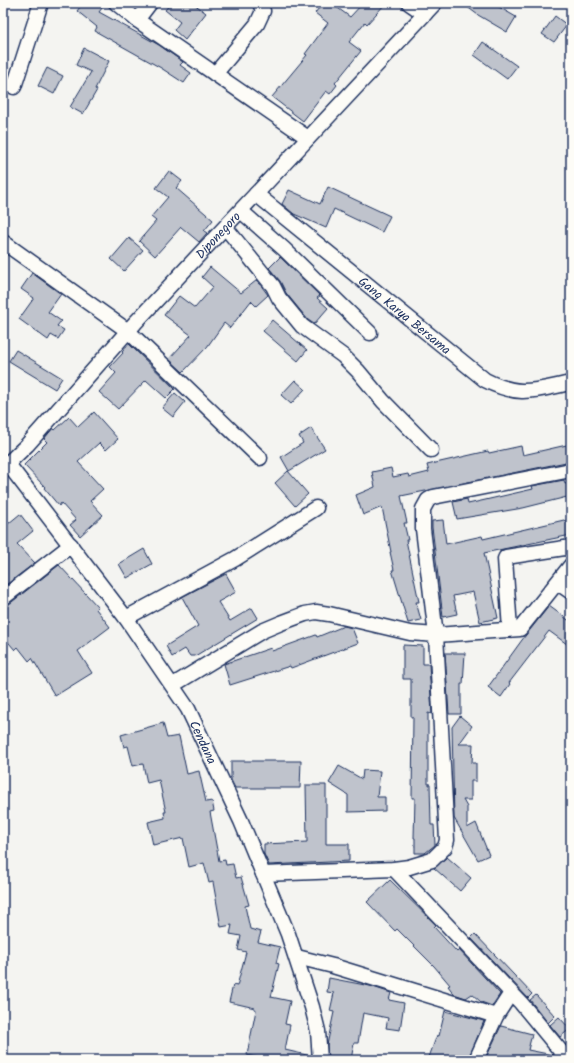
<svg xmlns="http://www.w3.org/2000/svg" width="574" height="1063" font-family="Kalam,sans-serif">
<rect width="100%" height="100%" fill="#f4f4f1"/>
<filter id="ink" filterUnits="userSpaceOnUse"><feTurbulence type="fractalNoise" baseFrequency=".025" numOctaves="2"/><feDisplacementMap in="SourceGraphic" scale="8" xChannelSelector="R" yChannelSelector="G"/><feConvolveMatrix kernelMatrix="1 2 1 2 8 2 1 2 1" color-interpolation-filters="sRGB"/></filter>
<g filter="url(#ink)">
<path fill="#bfc3cc" stroke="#1b2f5e" d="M83,3h23l-7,9 60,33 24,17 -3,3 11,8 -7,10 -23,-15 -66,-37 2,-4 -20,-16z
M171,3h22l13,10 -21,27 -11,-10 6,-8 -15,-12z
M323,3h8l19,14 13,-14h23l-19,21 -2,-2 -16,20 12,9 -26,32 2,2 -7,9 -4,-3 -23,30 -31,-24 35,-42 -2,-1 23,-31 -13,-10z
M462,3h30l24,14 -9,15 -29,-17z
M555,16l12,9 -13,17 -12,-8z
M483,42l34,24 -10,13 -33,-24z
M84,48l25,13 -14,28 2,1 -14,24 -13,-7 21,-35 -15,-7z
M47,68l16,8 -9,18 -16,-8z
M169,171l13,10 -6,7 37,32 -9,11 3,2 -8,9 -18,-15 -26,29 -16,-15 17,-20 -5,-4 17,-20 -12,-9z
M328,187l62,29 -8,16 -48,-23 -8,19 -32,-14 -12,-10 7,-14 31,14z
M129,238l14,12 -19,21 -13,-12z
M280,257l40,39 -3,2 11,10 -14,16 -6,-4 -22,-27 -6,-12 -11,-13z
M210,267l31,26 16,-13 11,15 -12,11 -5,-5 -21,27 -6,-5 -17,24 -24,25 -14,-13 22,-24 -27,-20 15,-19 16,12 18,-21 -11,-10z
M32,273l29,21 -13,18 13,9 -4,5 7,4 -6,9 -7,-4 -3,5 -29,-21 15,-21 -13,-9z
M272,320l35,30 -9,11 -35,-30z
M129,344l46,45 -9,9 -20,-18 -28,29 -19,-17 17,-19 -6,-6 13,-14 -1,-1z
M16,350l46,28 -7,11 -46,-28z
M295,380l10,9 -14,15 -10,-9z
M175,393l10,9 -12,15 -11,-9z
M94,412l24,27 -12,11 -7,-7 -21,19 25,27 -13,12 13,14 -23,21 -10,-11 6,-5 -15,-17 -2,3 -15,-18 1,-1 -21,-22 23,-23 -3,-3 9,-11 2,2 14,-13 9,10z
M311,428l14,21 -36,22 -8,-14 22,-14 -4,-7z
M571,444v17l-170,35 6,27h-3l4,17h-2l13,62h-3l5,18 -13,3 -16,-53h2l-4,-18h1l-9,-45 -19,8 -7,-20 19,-8 -3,-15 19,-4 2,9 15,-3 1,3 20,-5 -2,-7 61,-14 1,2 32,-7 2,9z
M288,471l20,23 -13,12 -20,-23z
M564,480l1,4 6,-2v14l-48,12 -66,11 -4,-17 14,-3 1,5 65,-15 -1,-3z
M20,514l13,17 -16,13 18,19 -32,24v-59z
M443,520l3,24 36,-8 1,3 81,-19 1,1 6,-1v15l-87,18 14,65 -18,4 -7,-30 -20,4 4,18 -14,3 -11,-90v-6z
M144,549l8,15 -25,14 -8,-14z
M59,565l39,42 -2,2 14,18 -32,24 14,22 -37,23 -23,-38 -3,3 -11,-14 -3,3 -12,-14v-30l5,-1z
M226,574l10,18 -18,10 12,19 22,-13 6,10 -63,38h-5l-5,-7 -13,8 -6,-11 32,-20 -16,-29z
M549,606l22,16v25l-22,-16 -40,52 1,1 -9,13 -13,-10 34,-47z
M344,626l8,2 6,15 -67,25 -1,-2 -60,19 -6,-21 47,-16 1,3 44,-16 1,2z
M403,645l20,1v18h6l3,50 -4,-1v71h2l1,41h3l1,20 -10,8h-10v-15h-1l1,-40h-3l1,-81h-2v-38h-8z
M445,653h20l-2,31h-2v30h-12z
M460,716l12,10 -13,18h14l-1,19h4v18h-5v19h-8l4,7v21l9,-5 13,32 -11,5 -24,-42 -2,-91z
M163,723l4,15 12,-2 8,38 12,-3 7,31 6,-1 2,10 -4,1 9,49 6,-1 1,5 7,-1 3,14 5,-1 8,28 -4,1 5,23 11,3 -3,10 22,5 -4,16 3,1 -8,33 19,4 -5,23 5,1 -5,25 26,6 -1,4h-42l-21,-5 9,-45 -1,-2 -26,-6 4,-17 4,1 9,-34 -8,-2 3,-14 -11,-2 2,-9 -11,2 -8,-45 -4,1 -5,-20 -15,4 -6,-29 -30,7 -5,-23 17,-4 -1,-6h2l-7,-32 -12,3 -4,-19 -10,2 -5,-20 -4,1 -3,-12z
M231,761h70l-1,27h-65l-4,-8z
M339,766l23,13 1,-9 17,1 -3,26h8v14l-37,1v-17l-19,-12z
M306,785h20v59h23v17l-80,4 -5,-11v-10l43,-2z
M447,857l24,21 -11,13 -26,-23z
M390,880l46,45 -2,2 23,25 2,-2 41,44 -8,12 -11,-4 -9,-8 -6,4 -12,-4 -6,-8 2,-1 -16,-19 -37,-37 -2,2 -28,-29z
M475,934l57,60 -4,4 -57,-60z
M329,978l41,8 21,7 -2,7 15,3 -4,27 -14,-2 2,-10 -25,-5 -5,30h-4l-3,17 -23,-1 -1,-14 7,-33 -4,-1 4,-18 -7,-1z
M536,995l19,21 -7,7 -18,-23z
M445,1011l39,10 -16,39h-40l9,-25 2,1z
M559,1017l11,12 -10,8 -10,-12z
M501,1026l31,8 -4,16 25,5 1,5h-69z"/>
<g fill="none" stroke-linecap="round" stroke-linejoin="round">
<defs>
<g id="minor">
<path d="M116,3l21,17 171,118"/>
<path d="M409,3l16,11"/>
<path d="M137,20l13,-17"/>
<path d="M215,74l42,-50 6,-13 -3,-8"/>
<path d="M14,87l27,-84"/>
<path id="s1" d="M256,194l229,186c35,18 50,10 86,3"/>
<path d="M241,211l43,38 86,84"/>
<path d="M226,228l47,58 6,12 23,28 41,30 15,15 25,30 48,49"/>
<path d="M3,242l125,89 132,127"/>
<path id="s2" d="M3,462l5,2 118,154 62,91 53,112 47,113 24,73 6,24 2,29"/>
<path id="s3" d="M3,468l24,-23 108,-122 300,-320"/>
<path d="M558,583l13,9"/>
<path d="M3,598l68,-53"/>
<path d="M126,618l109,-59 81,-51"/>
<path d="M510,629l-5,-70 1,-2 65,-10"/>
<path d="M173,685l89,-54 19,-8 24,-9 11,-2 13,2 81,19 26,2 84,-6 51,-64"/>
<path d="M394,869l127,134 47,57"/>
<path d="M263,874l131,-5 15,-2 23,-7 13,-13 2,-7 -11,-205 -13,-106v-20l5,-9 5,-3 138,-27"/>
<path d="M297,957l36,9 163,50"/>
<path d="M476,1060l20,-44 15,-23"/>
</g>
</defs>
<use href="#minor" stroke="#1b2f5e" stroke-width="17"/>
<use href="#minor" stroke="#fdfcf7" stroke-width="14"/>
</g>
</g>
<g text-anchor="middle" stroke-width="4" stroke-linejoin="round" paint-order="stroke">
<g font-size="13" fill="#1b2f5e" stroke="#fdfcf7">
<text dy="5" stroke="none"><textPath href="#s3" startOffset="317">Diponegoro</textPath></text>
<text dy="5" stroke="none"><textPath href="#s1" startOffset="192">Gang Karya Bersama</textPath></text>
<text dy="5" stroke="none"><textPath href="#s2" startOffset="346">Cendana</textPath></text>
</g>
</g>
<rect width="574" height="1063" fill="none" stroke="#fdfcf7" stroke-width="16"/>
<rect x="8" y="8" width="558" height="1047" fill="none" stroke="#1b2f5e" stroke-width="1.5" filter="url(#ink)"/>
</svg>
